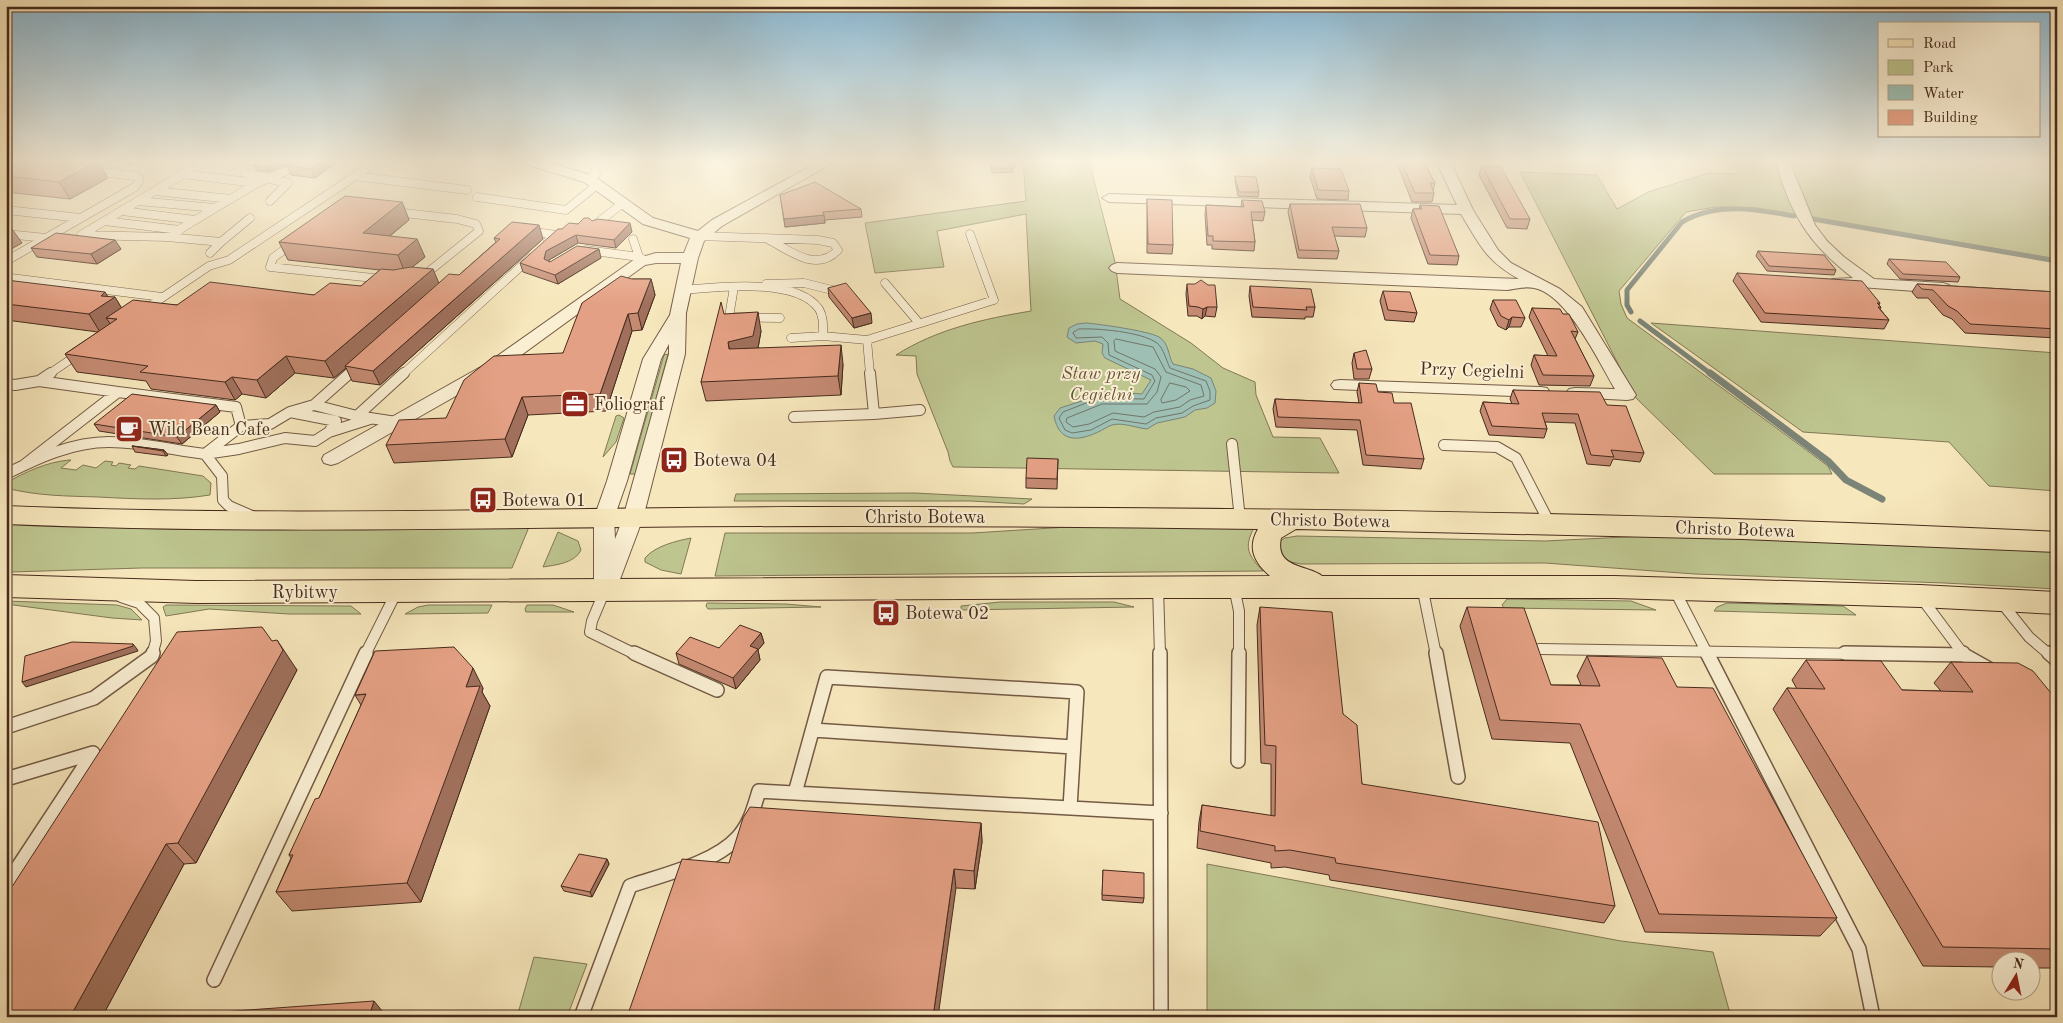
<svg xmlns="http://www.w3.org/2000/svg" width="2063" height="1023" font-family="'Old Standard TT',serif">
<rect width="100%" height="100%" fill="#f7e7bc"/>
<filter id="stains"><feTurbulence type="fractalNoise" baseFrequency=".004" numOctaves="4"/><feColorMatrix values="0 0 0 0 .2 0 0 0 0 .09 0 0 0 0 .02 0 0 0 .5 -.17"/></filter>
<radialGradient id="worn" r=".72"><stop offset=".6" stop-color="#630" stop-opacity="0"/><stop offset="1" stop-color="#630" stop-opacity=".3"/></radialGradient>
<path fill="#bec58f" stroke="#827856" d="M1023,161h66l26,101 5,37 71,44 32,25 32,14 1,13 17,42 47,1 19,35 -386,-6 -3,-6 -2,-9 -31,-78 -1,-18 -20,-1c41,-26 87,-36 135,-44l-5,-97 -89,17 7,36 -69,6 -10,-50 161,-22z
M1730,161h327v98l-301,-51 -40,-1 -30,5 -67,79 2,13 6,14 201,148 4,8h-118l-79,-77 -115,-225 77,3 20,34 31,-17 61,-19 31,1z
M1651,323l406,30v138l-68,-5 -40,-44 -146,-10z
M668,354l-32,120h-6l34,-119z
M619,415l5,3 -8,24 -13,15 13,-41z
M69,460h2l-10,8 15,2 7,-5 13,3 9,-7 8,1 -2,3 5,1 3,-3 12,2 -3,3 7,1 4,-3 64,10 8,7 -1,12c-37,6 -74,4 -112,2 -31,-1 -61,-1 -92,-9v-5c19,-11 41,-21 63,-23z
M914,493l118,6 -8,5 -53,-3h-237l2,-7z
M6,524c175,8 348,6 523,3l-17,41h-371l-130,4h-5z
M1100,525l154,3c-11,20 -5,28 9,43l-548,5 10,-43h247z
M558,532l20,9 3,9c-6,13 -25,15 -38,17z
M1666,535l391,16v38l-113,-6 -249,-9 -150,-11 -244,1 -10,-2 -8,-5 -5,-15 7,-4 12,-2 248,5z
M691,538l-10,36 -20,-4 -16,-8v-4c10,-12 31,-17 46,-20z
M1507,599l124,2 25,9 -152,-2 -2,-3z
M6,601l111,4 14,4 11,11 -30,-2 -106,-14z
M1000,602h114l20,5 -173,3v-4z
M707,603l79,1 35,3 -113,2 -2,-3z
M1727,603l116,3 13,9 -142,-4 3,-4z
M166,605l185,1 10,8h-72l-80,-5 -43,7 -3,-9z
M428,605h64l-4,8 -83,1 13,-7z
M527,605h26l21,7h-48l-1,-3z
M1207,864l414,77 92,11 18,65h-524z
M534,957l53,7 -20,53h-50z"/>
<path fill="#9dbfb4" stroke="#7b8477" d="M1086,323c13,1 63,8 73,14 10,6 9,18 14,27l20,5 18,9 5,13 -1,12 -8,5 -12,2 -10,7 -28,6 -10,6c-10,-1 -25,-7 -35,-4 -4,1 -9,5 -14,7 -21,10 -39,10 -44,-16l6,-8 31,-10 6,-5 11,-1 34,2 9,-14 -46,-22 -3,-5 1,-9 -8,-3 -19,2 -9,-6 2,-9 8,-4z"/>
<g fill="none" stroke-linecap="round" stroke-linejoin="round">
<path stroke="#727568" stroke-width="1" d="M1079,329c19,-1 63,3 78,14 7,6 9,17 13,25l36,13 4,10v9l-17,6 -11,7 -26,5 -10,6 -34,-5 -21,11 -19,3 -7,-3 -6,-12 4,-6 36,-14 45,1 11,-18 -3,-6 -43,-20 -1,-12 -6,-6 -26,1 -3,-5z
M1116,339l37,8 13,25 35,13 3,11 -14,4 -10,7 -26,5 -10,5 -31,-4 -24,11 -16,3 -7,-5 1,-4 35,-14h45l10,-12 4,-15 -6,-8 -40,-18 -1,-10z
M1170,383l16,4 4,4 -14,9 -14,3 -1,-3z"/>
<path stroke="#7b8477" stroke-width="5" d="M1813,219l244,42
M1631,312l-4,-7v-15l55,-68c35,-20 74,-13 112,-6
M1640,321l71,53"/>
<path stroke="#7b8477" stroke-width="7" d="M1710,373l118,88 18,19 36,19"/>
<defs>
<path id="lane-far2" d="M93,161l30,3
M247,161l12,1
M245,173l43,10 -18,18
M182,174l75,9
M355,176l112,14
M589,179l7,-5 -3,-13
M155,191l76,8
M477,197l89,13 31,-25
M138,201l77,7
M6,210l75,8
M122,211l73,9
M395,212l62,7 19,5 3,7 -57,46
M250,218l-29,24 -54,-5 90,-54 53,-22
M104,221l76,9
M596,224l27,-21
M528,231l28,4 -8,6
M6,234l40,4
M81,235l124,-74
M81,235l86,2
M699,236l119,4 15,3 5,7c-22,23 -47,1 -69,-10
M633,239l6,18
M293,243l-20,15 -3,9 113,12
M586,250l53,7 5,3
M210,253l11,-11
M6,261l129,-74 4,-5v-4l-4,-2 -43,-5
M11,278l151,19
M885,283l34,40
M766,284l38,-1 32,8
M734,287l-5,30 51,1
M684,290c33,-3 113,-13 135,19 5,8 4,18 4,27l44,4 3,34
M144,310l65,-44 20,-6 149,-99
M791,338l32,-2
M867,340l127,-40 -24,-66
M49,374l31,-21
M349,374l9,-8
M403,374l127,-116"/>
<path id="lane-far1" d="M350,373l-36,32 43,11 39,6
M6,384l9,1 24,-4
M118,392l118,15 5,19
M290,412l46,9 -7,11 -14,9 -30,-3 -46,11 -34,5 36,-28 29,-2z
M290,412l24,-7
M874,414l46,-4
M357,416l47,-43
M794,417l80,-3 -4,-41
M329,432l41,-13
M1232,444l8,75
M1444,445l53,2 19,11 34,66
M24,465l94,-73 -79,-11 12,-8
M6,474c32,-16 66,-32 103,-32 32,0 64,8 96,12l17,22 1,24 6,6 23,10
M1422,586l14,69
M1158,587l2,68
M1234,587l5,24v44
M1674,589l34,66
M605,590l-13,31 -2,11 47,23
M1920,596l44,59
M121,597l18,6 15,15 2,23 -4,14
M2001,602l28,35 21,18
M1539,649l394,6
M365,655l32,-64"/>
<path id="lane" d="M634,653l83,37
M1160,653l1,364
M1436,653l22,124
M1707,653l152,296 14,68
M1845,653l119,2 25,14
M1963,653l1,2
M2049,653l8,7
M6,727l88,-29 58,-42 1,-3
M813,730l260,17
M1238,761l1,-108
M6,779l87,-26 -87,132
M795,793l32,-116 250,15 -7,116
M214,980l152,-327
M581,1017l49,-131c32,-11 85,-23 108,-49 12,-13 16,-30 21,-46l402,22"/>
<path id="street" d="M523,161h20l51,15 59,42 45,13 14,-11 108,-59h16l-114,65 -18,15 -6,17 -12,55 -1,41 -42,164 -27,72 -3,5 -8,3 -8,-3 -3,-5 2,-5 -2,-4v-63l13,-37 36,-122 27,-44 11,-52h-25l-11,2 -147,107 -160,91 -7,2 -7,-2 -2,-4 2,-4 162,-91 149,-105 21,-6h28l6,-15 -47,-14 -59,-42 -59,-18zM669,344v10l-46,164 -8,21 -1,-21 13,-37 34,-122z
M1436,161h14l23,49 25,40 13,13 49,26 22,18 54,88 -3,4 -6,1 -58,-3 -3,-4 3,-4 6,-1 40,1c-16,-27 -48,-95 -81,-101 -8,-2 -19,1 -27,2l-390,-17 -5,-2 -3,-3 3,-3 5,-2 402,16c-33,-18 -39,-34 -58,-65l-352,-12 -7,-4 7,-4 348,11z
M1776,161h13l26,64 12,16 17,16 30,22 69,4 6,2 2,3 -2,3 -6,2 -111,-8 -3,-3 3,-3 21,-1c-44,-34 -63,-64 -77,-117z
M1340,380l201,7 6,1 3,4 -3,4 -6,1 -207,-8 -3,-4 3,-4z"/>
<path id="primary" d="M6,506c265,11 529,2 794,1 419,0 838,4 1257,25v20l-315,-13 -446,-10 -15,9c-7,31 28,27 41,38h292l306,9 137,7v22l-137,-7 -306,-9h-456l-962,5 -190,-6v-22l190,6 1074,-5c-16,-14 -23,-28 -12,-47 -209,-3 -419,-4 -629,-2 -208,2 -415,6 -623,-3z"/>
</defs>
<use href="#lane-far2" stroke="#735a44" stroke-width="9"/>
<use href="#lane-far1" stroke="#735a44" stroke-width="12"/>
<use href="#lane" stroke="#735a44" stroke-width="16"/>
<use href="#street" stroke="#735a44" stroke-width="2"/>
<use href="#primary" stroke="#472b1c" stroke-width="2"/>
<use href="#lane-far2" stroke="#faefd3" stroke-width="8"/>
<use href="#lane-far1" stroke="#faefd3" stroke-width="10"/>
<use href="#lane" stroke="#faefd3" stroke-width="13"/>
<use href="#street" fill="#faefd3" fill-rule="evenodd"/>
<use href="#primary" fill="#f7e7bc" fill-rule="evenodd"/>
</g>
<path fill="#c48a72" stroke="#472b1c" d="M6,161l102,17 -38,21 -64,-7z
M296,161l-28,11 -12,-2 -2,-5z
M301,161h35l1,1 -22,16 -24,-3 -4,-9z
M991,161h24v6h-2v5l-21,1z
M1396,161h27l12,22 -2,8 1,2 -2,9h-20z
M1482,166l48,53 -3,10 -20,-1 -28,-53z
M1312,168l37,23 -1,9 -31,-1 -7,-22z
M1235,176l24,16 -1,5 -20,-1 -3,-15z
M780,195l81,14 1,8 -37,3v3l-40,4z
M1147,199l26,46 -1,9 -25,-1z
M1242,200l23,12 -2,9 -11,-1 3,22 -1,9 -42,-2v-4h-5l-2,-31 1,-9 35,2z
M402,202l7,18 -19,16 35,21 -13,10 27,16 20,-8 37,-33 -2,-4 49,1 -163,146 -28,-4 -6,-13 -12,10 -39,-5 -29,25 -24,-4 -7,6 -84,-11 -5,-8 -69,-9 -12,-18 33,-22 -92,-12v-40l101,16 14,12 56,-3 137,-10 47,-9 19,-16 -92,-10 -9,-18z
M1290,204l77,24 -2,9 -31,-1 5,15 -2,8 -39,-1 -10,-46z
M1420,205l39,51 -2,9 -29,-1 -17,-46 2,-9h6z
M578,224l54,8 -16,16 -38,-5 -29,17v1l1,1 51,-4 -43,26 -35,-12 -3,-9 42,-34z
M31,248l90,1 -24,15 -60,-7z
M1758,251l78,19 -2,5 -67,-4 -11,-15z
M1889,259l71,18 -2,5 -58,-3 -13,-15z
M1737,273l143,30 -1,2 2,2 -1,2 9,11 -5,9 -123,-7 -28,-41z
M632,279h19l4,16 -13,35 -10,1 -26,80 -78,4 -16,42 -118,6 -8,-18 60,-27 117,-65z
M1187,284l30,23 -2,10 -10,-1 -3,3 -5,-3h-9l-2,-22z
M1917,284l140,8v46l-92,-5 -13,-14 -9,-4 -15,-17h-11l-5,-6z
M1250,286l65,21 -2,10h-8v2l-53,-2 -3,-21z
M828,288l44,35 -18,5 -25,-31z
M1383,291l34,22 -3,9 -29,-2 -5,-19z
M1493,300l32,18 -4,9h-12l-3,3 -8,-4 -8,-17z
M1532,308l31,6 15,18 -3,7 19,37 -4,10 -51,-1 -8,-20 3,-10 14,1 -19,-39z
M724,314l37,17 -3,17 85,16 -2,31 -135,6 -5,-19z
M1354,353l18,16 -3,10h-15l-2,-16z
M1359,383l19,9 16,11 30,56 -3,10 -58,-4 -6,-35 -81,-3 -3,-18 2,-10 84,4 -2,-11z
M1513,390l94,15 37,48 -4,9 -27,-3 -3,7 -23,-2 -12,-41 -30,-1 2,7 -3,9 -55,-3 -9,-24 3,-9 29,2 -2,-5z
M216,405l4,7 -38,32 -83,-13 -5,-7z
M132,446l32,4 4,5 -2,1 -31,-4z
M1058,459l-1,30 -31,-1v-10z
M1260,607l83,107 19,70 253,122 -11,17 -274,-43 -1,-5 -44,-8 -14,1v-5l-74,-15 2,-26 3,-17 69,11v-52l-10,-1 -4,-138z
M1467,607l84,78h30l-4,-9 10,-20 90,31 160,231 -17,18 -175,-4 -75,-189 -78,-4 -32,-113z
M761,633l3,10 -6,7 2,10 -24,29 -57,-25 -3,-11 43,-5z
M272,641l25,29 -101,193 -12,1 -82,153h-96z
M1806,660l96,30 39,1 -7,-8 17,-21 100,31h6v275h-27v-8h-30v7l-77,-1 -150,-257 14,-21 10,1 -5,-9z
M483,688l-1,4 8,14 -69,196 -129,9 -16,-19 15,-34 -2,-3 30,-57 42,-93 -6,-10z
M981,823l1,19 -7,47 -19,-1 -227,-25z
M607,859l2,5 -17,33 -28,-6 -3,-5z
M1103,870l41,28 -1,5 -41,-3z"/>
<path fill="#a0705c" stroke="#472b1c" d="M98,161l10,17 -38,21 -11,-17z
M125,161h13l-10,5z
M284,161h12l-28,11 -2,-4z
M323,161h13l1,1 -22,16 -4,-9z
M402,202l7,18 -38,31 -8,-18z
M824,215l1,8 -40,4 -1,-8z
M630,223l2,9 -16,16 -2,-8z
M539,225l4,14 -163,146 -7,-14z
M10,226l12,17 -16,9v-24z
M576,235l2,8 -29,17 -2,8 -3,-9 2,-8z
M417,239l8,18 -20,16 -7,-18z
M115,240l6,9 -24,15 -6,-10z
M599,249l2,9 -43,26 -3,-9z
M433,269l7,17 -95,80 1,2 -12,10 -9,-17z
M651,279l4,16 -13,35 -4,-17z
M105,292l5,8 5,-3 11,18 -9,4 -11,-1 5,7 -11,7 -11,-18 12,-18z
M1207,307l-2,9 -3,3 1,-10z
M758,312l3,19 -4,23 -24,14 -5,-26z
M871,313l1,10 -18,5 -2,-10z
M628,314l4,17 -26,80 -6,-17z
M1512,317l-3,10 -3,3 3,-10z
M841,345l2,19 -2,31 -3,-19z
M286,356l9,17 -29,25 -9,-18z
M232,377l10,17 -7,6 -10,-18z
M522,397l6,18 -16,42 -7,-18z
M216,405l4,7 -38,32 -5,-7z
M164,450l4,5 -2,1 -3,-5z
M761,633l3,10 -6,7 2,10 -24,29 -3,-11 17,-32z
M277,640l20,30 -101,193 -18,-20z
M133,644l4,5 1,2 -112,36 -4,-5z
M473,668l10,20 -1,4 8,14 -69,196 -14,-19 59,-196z
M981,823l1,19 -7,47 -1,-18z
M166,844l18,20 -82,153h-32z
M607,859l2,5 -17,33 -2,-5z
M954,869l2,19 -18,129h-5z
M374,1001l13,16h-18z"/>
<path fill="#e4a084" stroke="#472b1c" d="M6,161h92l-39,21 -53,-6z
M262,161h22l-18,7 -12,-3z
M301,161h22l-12,8 -24,-3z
M991,161h24v2h-2v5h-21z
M1401,161h22l12,22h-5l4,10h-19z
M1482,166l19,1 29,52h-20z
M1312,168l29,1 8,22 -31,-1z
M1235,176l21,1 3,15h-20z
M815,182l46,27 -38,3 1,3 -40,4 -4,-24z
M345,196l57,6 -39,31 54,6 -19,16 -119,-13z
M1147,199l25,1 1,45 -25,-1z
M1242,200l20,1 3,11h-14l4,30 -42,-1v-5h-5l-2,-31 38,2z
M1290,204h70l7,24 -35,-1 7,24 -40,-1z
M1420,205l19,1 20,50 -29,-1 -17,-46h9z
M584,218h5l3,3 6,-2 32,4 -16,17 -38,-5 -30,16 -2,8 6,3 27,-16 22,3 -44,26 -35,-12 38,-34h4l7,-6 9,1z
M512,222l27,3 -166,146 -28,-5 104,-92 10,1 41,-36 -6,-1z
M56,233l59,7 -24,14 -60,-6z
M1758,251l66,4 12,15 -67,-4z
M1889,259l57,3 14,15 -57,-3z
M411,267l22,2 -108,92 -39,-5 -29,24 -25,-3 -7,5 -85,-10 8,-6 -83,-12 52,-35 -11,-1 27,-18 44,5 33,-23 104,13 16,-12 31,3 20,-17 12,1z
M1737,273l125,8 18,22h-3l4,4h-3l11,13 -124,-7z
M621,276l11,3h19l-13,34 -10,1 -28,80 -78,3 -17,42 -119,6 13,-25 47,-2 18,-38 30,-24 69,-3 19,-50z
M6,280l99,12 -4,4 14,1 -26,17 -83,-10z
M1201,280l7,5h7l2,22h-10l-4,2 -5,-2 -9,-1 -2,-22h8z
M846,283l25,30 -19,5 -24,-30z
M1917,284l140,8v37l-87,-5 -13,-13 -9,-5 -15,-16 -11,-1z
M1250,286l61,3 4,18h-9l1,3 -54,-3z
M1383,291l27,1 7,21 -29,-3z
M1493,300h23l9,18 -13,-1 -3,3 -8,-4z
M721,302l3,12 34,-2 -5,24 -25,6 1,7 112,-4 -3,31 -137,6z
M1532,308l28,1 3,5h6l9,18 -7,-1 23,45 -51,-1 -9,-20 23,1z
M1366,350l6,19h-15l-3,-16z
M1359,383l17,1 2,8 14,1 2,10h17l13,56 -58,-4 -6,-35 -82,-3 -3,-18 87,4z
M1513,390l87,2 7,13 19,1 18,47 -33,-3 3,7 -23,-2 -13,-41 -36,-1 5,16 -55,-3 -9,-24 36,2z
M132,394l84,11 -39,32 -83,-13z
M132,446h1l31,4 -1,1z
M1027,458l31,1 -1,20 -31,-1z
M1260,607l72,5 11,102 14,11 5,59 236,38 17,84 -279,-43 -1,-5 -45,-8 -15,1v-5l-75,-15 2,-26 73,11 1,-70 -11,-1z
M1467,607l57,1 27,77 49,1 -13,-30 39,1 36,1 15,29 36,1 124,230 -178,-4 -79,-190 -80,-4z
M740,625l21,8 -11,13 8,3 -25,29 -57,-25 14,-16 29,11z
M262,627l10,14 5,-1 6,10 -105,193 -12,1 -96,173h-64v-121l171,-264z
M72,642l61,2v2l-111,36 3,-26z
M454,647l19,21 -7,19 14,-1 -73,197 -131,9 17,-37h-4l26,-56 4,-1 47,-104 -11,1 20,-44z
M1806,660l75,1 21,29 71,2 -22,-30 67,1 15,8 18,22h6v256l-114,-2 -156,-259 38,1z
M750,807l231,16 -7,48 -20,-2 -21,148h-306l55,-158 47,4 14,-45z
M579,854l28,5 -17,33 -29,-6z
M1103,870l41,3v25l-42,-3z
M374,1001l-5,16h-219z"/>
<linearGradient id="sky" x2="0" y2="1"><stop stop-color="#8ab8d3"/><stop offset="0.53" stop-color="#fbf4e1"/><stop offset="1" stop-color="#fbf4e1" stop-opacity="0"/></linearGradient>
<rect width="2063" height="304" fill="url(#sky)"/>
<defs>
<symbol id="office-square" viewBox="-11 -11 22 22"><rect x="-9" y="-9" width="18" height="18" rx="4" fill="#8f2418" stroke="#faefd3"/><path d="M-6-3h4V-5.5h4V-3h4V5H-6ZM-1-4.5V-3h2v-1.5ZM-6 0V1H6V0Z" fill="#fff"/></symbol>
<symbol id="cafe-square" viewBox="-11 -11 22 22"><rect x="-9" y="-9" width="18" height="18" rx="4" fill="#8f2418" stroke="#faefd3"/><path d="M-5.5-4.5H6V0H3Q3 3.5 0 3.5H-2.5Q-5.5 3.5-5.5 0ZM3-3.2v2h1.7v-2ZM-6 4.5H4V6H-6Z" fill="#fff"/></symbol>
<symbol id="bus-square" viewBox="-11 -11 22 22"><rect x="-9" y="-9" width="18" height="18" rx="4" fill="#8f2418" stroke="#faefd3"/><path d="M-5-6H5V4H4V6H2V4H-2V6H-4V4H-5ZM-3.5-4V0h7V-4ZM-3.5 1.2v1.5H-2V1.2ZM2 1.2v1.5H3.5V1.2Z" fill="#fff"/></symbol>
</defs>
<g fill-rule="evenodd">
<use href="#office-square" x="559" y="388" width="32" height="32"/>
<use href="#cafe-square" x="113" y="413" width="32" height="32"/>
<use href="#bus-square" x="658" y="444" width="32" height="32"/>
<use href="#bus-square" x="467" y="484" width="32" height="32"/>
<use href="#bus-square" x="870" y="597" width="32" height="32"/>
</g>
<g text-anchor="middle" stroke-width="4" stroke-linejoin="round" paint-order="stroke">
<g font-size="18" fill="#472b1c" stroke="#faefd3">
<text transform="translate(1472 370) rotate(2)" y="6">Przy Cegielni</text>
<text x="925" y="523">Christo Botewa</text>
<text transform="translate(1330 520) rotate(1)" y="6">Christo Botewa</text>
<text transform="translate(1735 529) rotate(2)" y="6">Christo Botewa</text>
<text x="305" y="598">Rybitwy</text>
</g>
<g font-size="18" font-style="italic" fill="#655239" stroke="#faefd3">
<text x="1101" y="379">Staw przy<tspan x="1101" dy="21">Cegielni</tspan></text>
</g>
<g font-size="18" fill="#472b1c" stroke="#faefd3" text-anchor="start">
<text x="594" y="410">Foliograf</text>
<text x="148" y="435">Wild Bean Cafe</text>
<text x="693" y="466">Botewa 04</text>
<text x="502" y="506">Botewa 01</text>
<text x="905" y="619">Botewa 02</text>
</g>
</g>
<rect width="2063" height="1023" fill="none" stroke="#f7e7bc" stroke-width="25"/>
<rect x="8" y="8" width="2048" height="1008" fill="none" stroke="#472b1c" stroke-width="2.5"/>
<rect x="12" y="12" width="2038" height="998" fill="none" stroke="#472b1c"/>
<rect x="1878" y="22" width="162" height="115" fill="#faefd3" stroke="#b2a18a"/>
<rect x="1888" y="39" width="25" height="8" fill="#f7e7bc" stroke="#b2a18a"/>
<text x="1923" y="48" font-size="15" fill="#472b1c">Road</text>
<rect x="1888" y="60" width="25" height="15" fill="#bec58f" stroke="#b2a18a"/>
<text x="1923" y="72" font-size="15" fill="#472b1c">Park</text>
<rect x="1888" y="85" width="25" height="15" fill="#9dbfb4" stroke="#b2a18a"/>
<text x="1923" y="98" font-size="15" fill="#472b1c">Water</text>
<rect x="1888" y="110" width="25" height="15" fill="#e4a084" stroke="#b2a18a"/>
<text x="1923" y="122" font-size="15" fill="#472b1c">Building</text>
<g transform="translate(2016 976) rotate(10)"><circle r="24" fill="#faefd3" stroke="#b2a18a"/>
<path d="M0-4L9 19L0 12L-9 19Z" fill="#8f2418"/>
<text y="-8" font-size="14" font-weight="bold" text-anchor="middle" fill="#472b1c">N</text>
</g>
<rect width="100%" height="100%" filter="url(#stains)"/>
<rect width="100%" height="100%" fill="url(#worn)"/>
</svg>
